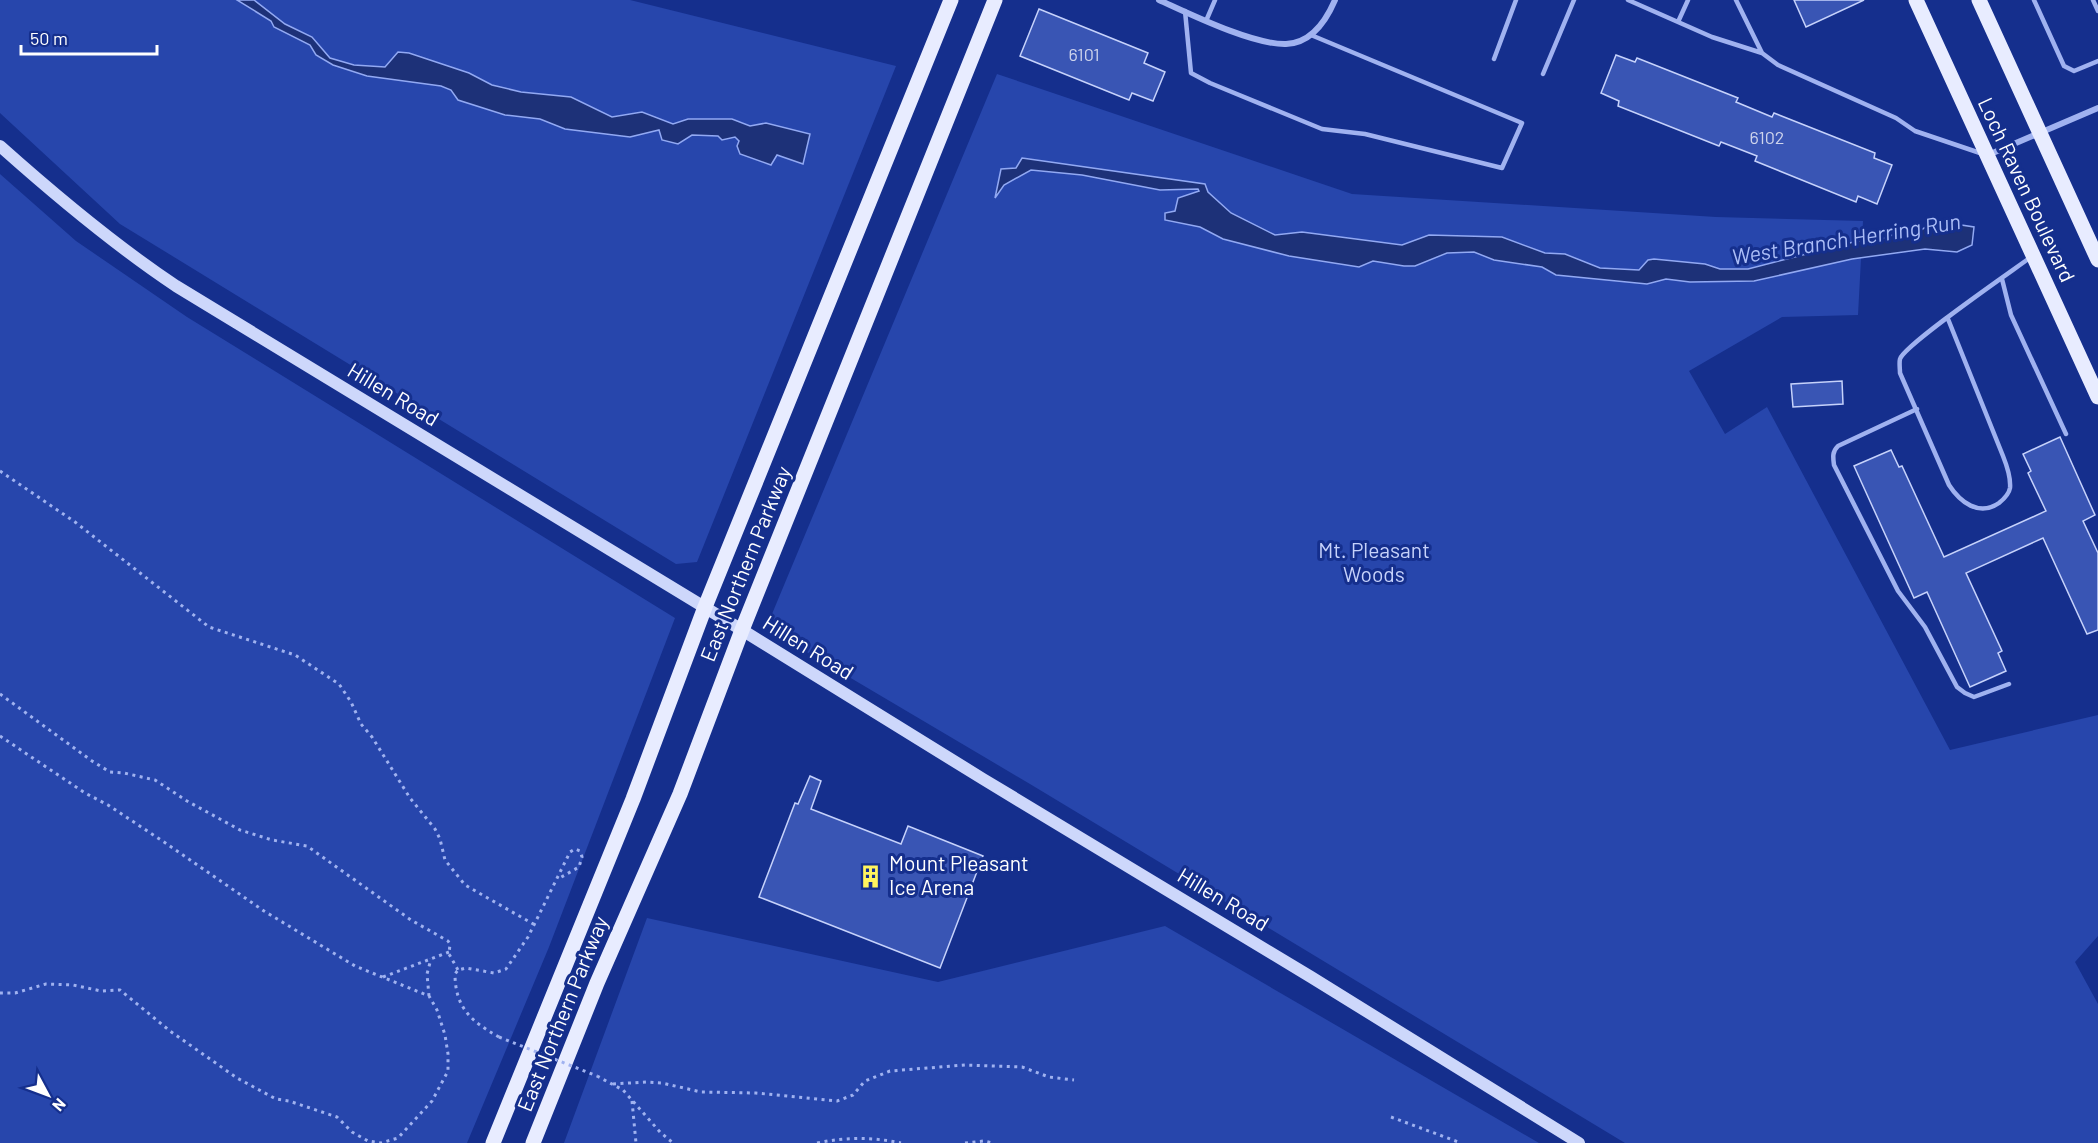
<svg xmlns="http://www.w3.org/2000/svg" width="2098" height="1143" font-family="Barlow,sans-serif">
<rect width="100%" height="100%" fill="#152f8d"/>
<path fill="#2746ac" d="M0,0h630l266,66 -199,496 -21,2 -556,-340 -120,-111z
M997,74l355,120 364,23 147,4 -5,94 -76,2 -93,54 36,63 42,-27 183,343 148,-35v221l-23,26 23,42v139h-473l-595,-359 -230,-136 -23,-16 -5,-18z
M0,174l76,67 111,76 488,301 -126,329 -82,196h-467z
M647,918l291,64 227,-56 374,217h-975z"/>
<path fill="#1d3178" stroke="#92a9f3" stroke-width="1.5" d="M237,0h17l31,24 27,13 18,21 24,7 31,2 13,-15 11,1 60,20 23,12 29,7 50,5 41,20 30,-5 31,12 15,-5h44l18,7 16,-3 44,11 -7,30 -26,-9 -6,10 -31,-11 -3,-8 2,-5 -4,-4 -13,3 -4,-4 -26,-1 -14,9 -16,-4 -3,-10 -29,7 -65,-8 -25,-10 -35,-4 -47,-15 -7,-10 -10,-4 -74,-10 -34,-11 -17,-10 -6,-10 -36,-18 -3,-6z
M1022,158l183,26 3,8 23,21 44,22 27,-3 100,13 27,-10 73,2 43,16 20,1 35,14 39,2 9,-10 6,-1 51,5 15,5h28l125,-32 9,2 13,-5h20l20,-13 39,6 -2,18 -15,7 -32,-3 -73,10 -98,22 -64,1 -24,-3 -19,5 -91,-9 -14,-8 -48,-7 -20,-8 -27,1 -32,13h-11l-31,-5 -14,6 -70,-11 -66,-17 -23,-12 -35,-7v-7l10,-2 3,-13 21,-7 -1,-2 -38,1 -78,-15 -51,-5 -27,15 -9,13 6,-29 15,-1z"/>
<path fill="#3955b4" stroke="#c6d2fb" stroke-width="1.5" d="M1794,0h70l-58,27z
M1039,9l109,44 -4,10 21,9 -12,29 -21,-8 -3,7 -109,-44z
M1616,55l19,7 2,-4 101,40 -2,4 36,15 2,-4 101,40 -1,5 18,7 -15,39 -19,-8 -2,6 -101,-41 2,-5 -36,-14 -2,4 -101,-40 1,-5 -18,-8z
M1842,381l1,23 -50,3 -2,-23z
M2060,437l35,78 -12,6 15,32v77l-11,4 -44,-96 -77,35 36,78 -4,2 8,18 -36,16 -43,-95 -13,6 -60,-132 37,-16 8,17 3,-1 42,91 102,-46 -18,-38 3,-2 -8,-17z
M810,776l11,5 -10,28 90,35 7,-18 75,30 -43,112 -181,-71 36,-94 3,1z"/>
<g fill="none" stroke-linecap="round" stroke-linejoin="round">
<path stroke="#a0b2f0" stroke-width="3" stroke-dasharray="3 4.5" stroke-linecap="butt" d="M0,471l75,51 134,105 86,28 44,29 12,18 10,22 11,13 38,61 25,31 5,10 5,21 20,25 70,40
M0,694l92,67 18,11 14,1 31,7 32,21 53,29 32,10 35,6 104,74 37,21 2,3 -1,10 9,16
M0,736l85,57 23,12 56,37 100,69 91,55 74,30 8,14 8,25 3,19v17l-16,30 -34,37 -17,5 -13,-2 -16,-9 -15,-15 -48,-16 -13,-2 -39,-21 -67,-47 -50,-41 -19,1 -28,-6 -27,-1 -31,9h-15
M383,977l66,-25
M429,996l-2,-22 4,-15
M499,1037c-27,-15 -44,-29 -44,-63l3,-4 8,-2 28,5 12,-4 22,-32 42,-85 5,-3 5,2 2,6 -3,10 -21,12
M597,1076l26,14 37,42 13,11
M613,1084l33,-2 16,1 39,9 55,1 81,8 16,-6 12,-14 25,-10 75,-6 57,2 27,10 25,3
M632,1101l4,42
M1391,1117l70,26
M817,1143c29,-6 55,-6 84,0
M965,1143l19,-2 9,2"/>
<path stroke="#a0b2f0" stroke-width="4.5" d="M1628,0l84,37 50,16
M1736,0l26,53 16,12 118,53 19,13 68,23
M2034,0l30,66 10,5 24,-10
M2093,0l5,11
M1185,11l6,62 19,10 112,46 43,5 137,34 20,-45 -211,-88
M1206,21l9,-21
M1678,22l10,-22
M1494,59l22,-59
M1543,74l31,-74
M2002,279l9,36 55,119
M1948,319l55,137c4,10 8,21 7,32 -1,6 -6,11 -11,15 -20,14 -39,-1 -50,-18l-49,-112c0,-4 -1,-10 0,-14 4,-14 112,-88 131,-102
M1917,409l-79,37c-6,6 -5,11 -4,19l64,126 27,36 32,60 8,6 9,4 35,-13"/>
<path stroke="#a0b2f0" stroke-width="6" d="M1159,0c31,14 94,45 127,44 25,-1 40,-23 49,-44
M1988,155l110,-47"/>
<path stroke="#cdd7fb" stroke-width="12" d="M0,146c56,50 113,98 176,140l566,344 241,149 328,198 268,166"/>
<path stroke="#e8ecff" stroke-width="15" d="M1916,0l182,397
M1979,0l119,260
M493,1143l140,-344 72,-192 246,-607
M533,1143l64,-160 83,-189 62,-164 253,-630"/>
<path stroke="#a0b2f0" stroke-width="3" stroke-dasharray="3 4.5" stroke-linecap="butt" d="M499,1037l98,39"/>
</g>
<defs>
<symbol id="building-bare" viewBox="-9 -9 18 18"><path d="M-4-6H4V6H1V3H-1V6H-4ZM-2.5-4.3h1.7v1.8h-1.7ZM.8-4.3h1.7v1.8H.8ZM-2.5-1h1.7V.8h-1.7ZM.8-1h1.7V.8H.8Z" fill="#fff45e" stroke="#152f8d" stroke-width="2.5" paint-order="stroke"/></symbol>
</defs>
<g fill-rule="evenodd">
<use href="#building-bare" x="854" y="860" width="33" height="33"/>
</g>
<g text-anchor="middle" stroke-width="6" stroke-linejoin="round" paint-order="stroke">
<g font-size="18" fill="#ced4ec">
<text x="1084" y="61">6101</text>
<text x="1767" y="144">6102</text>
</g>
<g font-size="21" fill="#fff" stroke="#152f8d">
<text transform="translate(2026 190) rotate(65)" y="7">Loch Raven Boulevard</text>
<text transform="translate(393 395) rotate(31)" y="7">Hillen Road</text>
<text transform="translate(746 564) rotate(-68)" y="7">East Northern Parkway</text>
<text transform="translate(808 648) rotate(32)" y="7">Hillen Road</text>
<text transform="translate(1223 900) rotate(31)" y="7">Hillen Road</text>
<text transform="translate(563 1014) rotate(-68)" y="7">East Northern Parkway</text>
</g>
<g font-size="21" fill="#c6d2fb" stroke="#152f8d">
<text x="1374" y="558">Mt. Pleasant<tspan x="1374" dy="24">Woods</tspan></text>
</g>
<g font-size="21" fill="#fff" stroke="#152f8d" text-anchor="start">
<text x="889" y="871">Mount Pleasant<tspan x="889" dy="24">Ice Arena</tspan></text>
</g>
<g font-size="22" font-style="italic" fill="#abbdf7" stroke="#152f8d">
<text transform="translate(1846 239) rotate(-9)" y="8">West Branch Herring Run</text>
</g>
</g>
<g transform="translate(48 1095) rotate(131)" stroke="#152f8d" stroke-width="4.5" paint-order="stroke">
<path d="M0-4.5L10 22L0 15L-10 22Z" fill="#ffffff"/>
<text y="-9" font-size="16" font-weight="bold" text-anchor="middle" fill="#ffffff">N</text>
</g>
<path d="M21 45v9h136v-9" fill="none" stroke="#ffffff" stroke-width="3"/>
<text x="30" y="45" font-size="18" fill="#ffffff" stroke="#152f8d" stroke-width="4.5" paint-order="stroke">50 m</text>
</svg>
